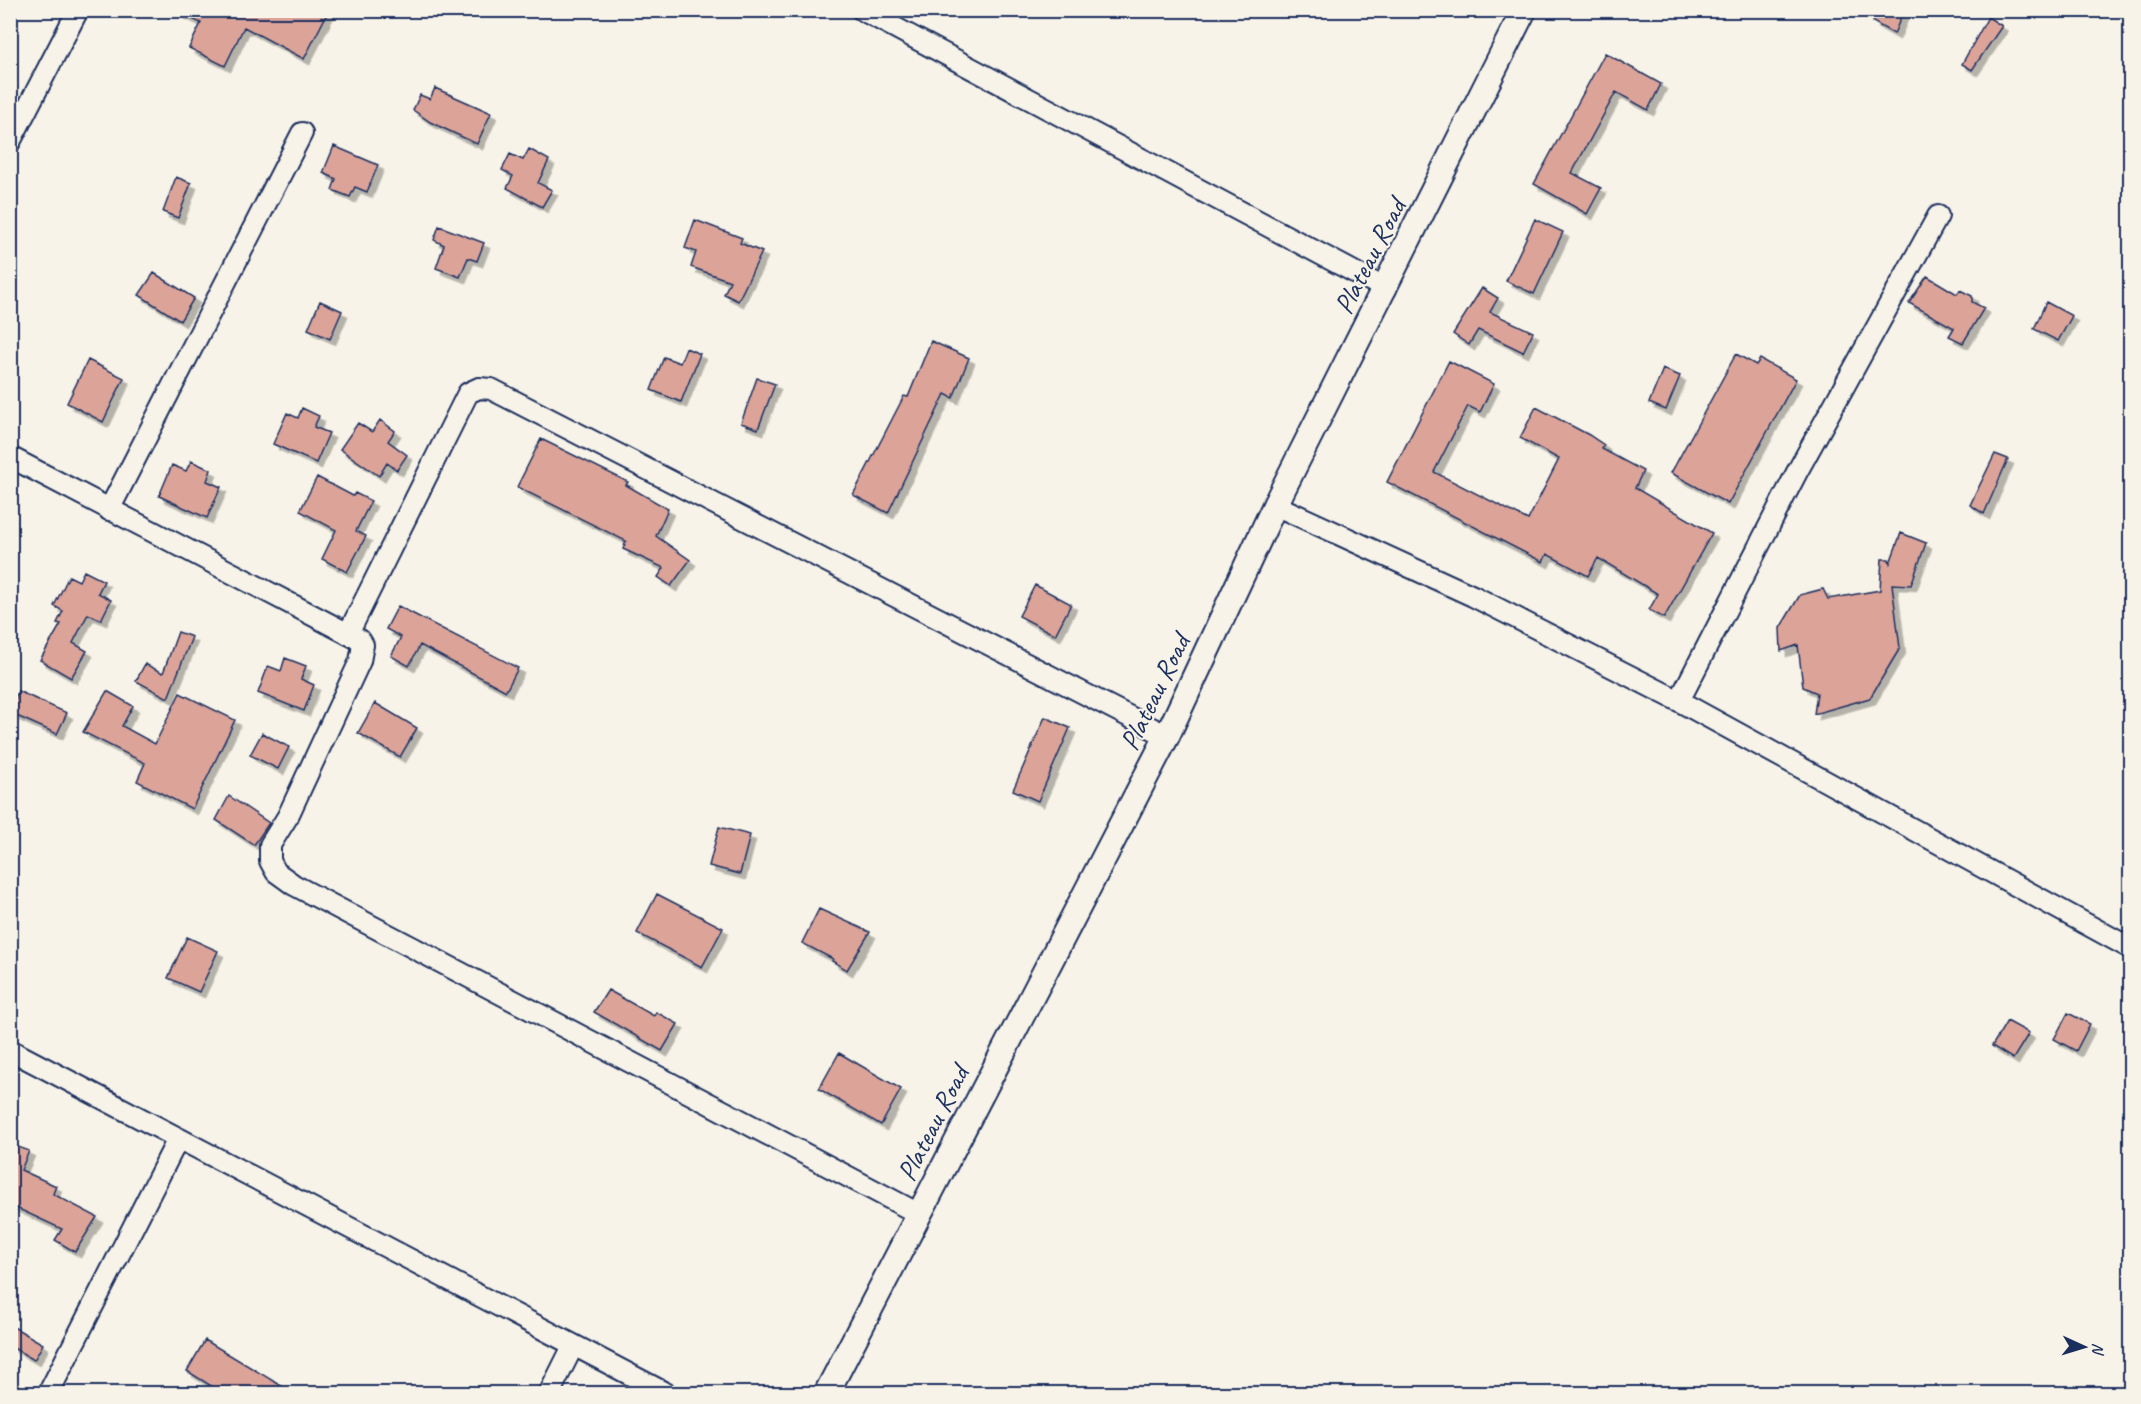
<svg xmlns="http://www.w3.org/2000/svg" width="2141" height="1404" font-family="Caveat,sans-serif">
<defs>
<filter id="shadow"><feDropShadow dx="5.5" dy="5.5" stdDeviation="0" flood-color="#0004"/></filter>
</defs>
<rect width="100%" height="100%" fill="#f7f3e8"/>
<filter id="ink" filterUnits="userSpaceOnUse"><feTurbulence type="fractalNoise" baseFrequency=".0167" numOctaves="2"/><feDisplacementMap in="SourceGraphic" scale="12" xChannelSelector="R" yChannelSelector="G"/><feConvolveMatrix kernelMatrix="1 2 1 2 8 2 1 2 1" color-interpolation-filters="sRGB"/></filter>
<g filter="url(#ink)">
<path fill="#dca399" stroke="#1b2f5e" stroke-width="1.5" filter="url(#shadow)" d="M173,10h156l-25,49 -60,-32 -19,39 -36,-18 12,-25z
M1880,10h24l-10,24 -21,-12z
M1988,17l14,9 -30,44 -10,-6z
M1605,53l56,31 -13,26 -32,-18 -44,81 29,15 -14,26 -53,-30z
M435,88l56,25 -14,31 -47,-22 -17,-12 7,-15 10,4z
M334,146l44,19 -11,27 -12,-5 -5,10 -18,-7 4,-11 -13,-6z
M529,149l20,11 -11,23 14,7 -10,17 -35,-19 6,-12 -11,-6 8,-16 13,6z
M176,177l15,6 -13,35 -15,-6z
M1535,219l28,13 -29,62 -28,-13z
M695,220l47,18 -2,5 22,9 -24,49 -14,-7 6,-13 -39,-14 5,-15 -11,-4z
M439,226l45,17 -7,18 -9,-3 -8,19 -24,-9 8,-23 -10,-5z
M154,273l40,25 -14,23 -41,-26z
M1927,276l30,18 3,-4 12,6v6l12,6 -21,35 -14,-7 5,-8 -45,-25z
M1482,288l16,10 -8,14 43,20 -10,20 -45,-22 -9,15 -16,-11z
M320,301l22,10 -12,28 -22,-10z
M2046,302l26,14 -14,25 -24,-12z
M931,341l38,17 -16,40 -8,-4 -57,119 -35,-18 51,-99 4,1z
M686,348l14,6 -19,48 -30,-12 13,-33 16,6z
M1736,354l20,11 4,-6 36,20 -68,125 -57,-31z
M88,360l36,18 -21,44 -36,-19z
M1449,361l45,23 -14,28 -12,-6 -34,66 94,48 31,-61 -39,-21 16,-31 53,28 15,10 -2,4 41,22 -8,17 77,45 -48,85 -15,-8 9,-16 -60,-36 -10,18 -41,-22 -4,8 -156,-80z
M1663,369l17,7 -14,34 -17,-7z
M757,378l18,6 -17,45 -17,-6z
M302,408l17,8 -5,11 15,6 -13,30 -43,-19 14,-31 11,5z
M380,420l15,11 -7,10 19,14 -10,15 -10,-7 -8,13 -39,-27 18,-26 14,9z
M541,439l87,43 -2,3 42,24 -12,27 34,24 -19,26 -13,-9 6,-9 -41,-19 3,-8 -109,-54z
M1995,454l13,5 -24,55 -14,-9z
M191,461l20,9 -4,11 14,6 -14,31 -48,-22 13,-31 14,6z
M317,477l36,19 2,-3 16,8 -15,30 10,5 -19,36 -25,-13 14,-29 -36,-19z
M1901,533l25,10 -15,42 -19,-1 8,64 -30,50 -56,16 3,-21 -14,-6 -5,-42 -17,6 -1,-23 20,-33 23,-6 5,10 52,-9 2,-31h7l1,4z
M84,571l20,10 -6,12 13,7 -10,20 -13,-6 -15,29 14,8 -16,27 -31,-18 21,-36 -4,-1 6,-12 -9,-5 15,-30 10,5z
M1035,585l36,19 -16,31 -36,-19z
M398,606l120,62 -12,23 -86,-46 -11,21 -18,-10 10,-19 -15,-8z
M178,632l14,5 -24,61 -32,-17 9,-17 18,9z
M285,658l21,8 -5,13 13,6 -10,26 -46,-18 10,-27 13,5z
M18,691l49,22 -10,21 -47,-21z
M107,691l26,15 -11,20 33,18 25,-51 55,27 -43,89 -55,-28 8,-18 -62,-31z
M375,703l42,25 -17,29 -42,-24z
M1045,717l25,11 -32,73 -25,-11z
M262,733l27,14 -11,22 -28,-14z
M229,796l40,27 -15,22 -38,-25z
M719,827l31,8 -10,39 -31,-8z
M657,894l66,34 -21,39 -65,-34z
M819,909l51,23 -23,38 -15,-9 1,-2 -31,-16z
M187,937l31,14 -19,41 -31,-14z
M608,990l46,26 2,-4 22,12 -16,27 -68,-39z
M2068,1013l22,11 -14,27 -22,-12z
M2007,1021l22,12 -16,26 -21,-13z
M839,1053l62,36 -20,36 -62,-36z
M10,1144l19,7 -8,19 35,16 -3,8 44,23 -22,35 -20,-12 7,-11 -52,-24z
M10,1325l33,19 -9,16 -24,-14z
M205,1340l90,54h-71l-37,-23z"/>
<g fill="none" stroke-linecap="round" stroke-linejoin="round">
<defs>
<path id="minor" d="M862,10l524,279
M10,142l68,-132
M10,457l350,183 3,5 -3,16 -72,155 -18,29v16l6,11 18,13 625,329
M1275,505l198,91 206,105 118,-229 141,-256
M109,510l193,-377
M348,634l120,-241 11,-5 12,1 676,347
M1679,701l451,247
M10,1050l657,344
M48,1394l130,-255
M549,1394l24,-48"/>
<path id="tertiary" d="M826,1394l341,-658 108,-231 249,-495"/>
</defs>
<use href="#minor" stroke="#1b2f5e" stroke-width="24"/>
<use href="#tertiary" stroke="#1b2f5e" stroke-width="28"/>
<use href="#minor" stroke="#f7f3e8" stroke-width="20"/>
<use href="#tertiary" stroke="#f7f3e8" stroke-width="24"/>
</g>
</g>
<g text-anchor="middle" stroke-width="4.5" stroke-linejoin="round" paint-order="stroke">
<g font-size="28" fill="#1b2f5e" stroke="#f7f3e8">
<text transform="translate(1369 256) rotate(-63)" y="10">Plateau Road</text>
<text transform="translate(1154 692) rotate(-64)" y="10">Plateau Road</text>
<text transform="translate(932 1123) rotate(-63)" y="10">Plateau Road</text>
</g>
</g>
<rect width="2141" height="1404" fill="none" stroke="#f7f3e8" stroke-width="36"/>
<rect x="18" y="18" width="2105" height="1368" fill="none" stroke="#1b2f5e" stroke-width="2" filter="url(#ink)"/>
<g transform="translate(2084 1347) rotate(94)" stroke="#f7f3e8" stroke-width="4.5" paint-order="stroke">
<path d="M0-4.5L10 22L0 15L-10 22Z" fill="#1b2f5e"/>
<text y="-9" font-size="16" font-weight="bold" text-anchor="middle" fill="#1b2f5e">N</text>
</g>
</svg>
